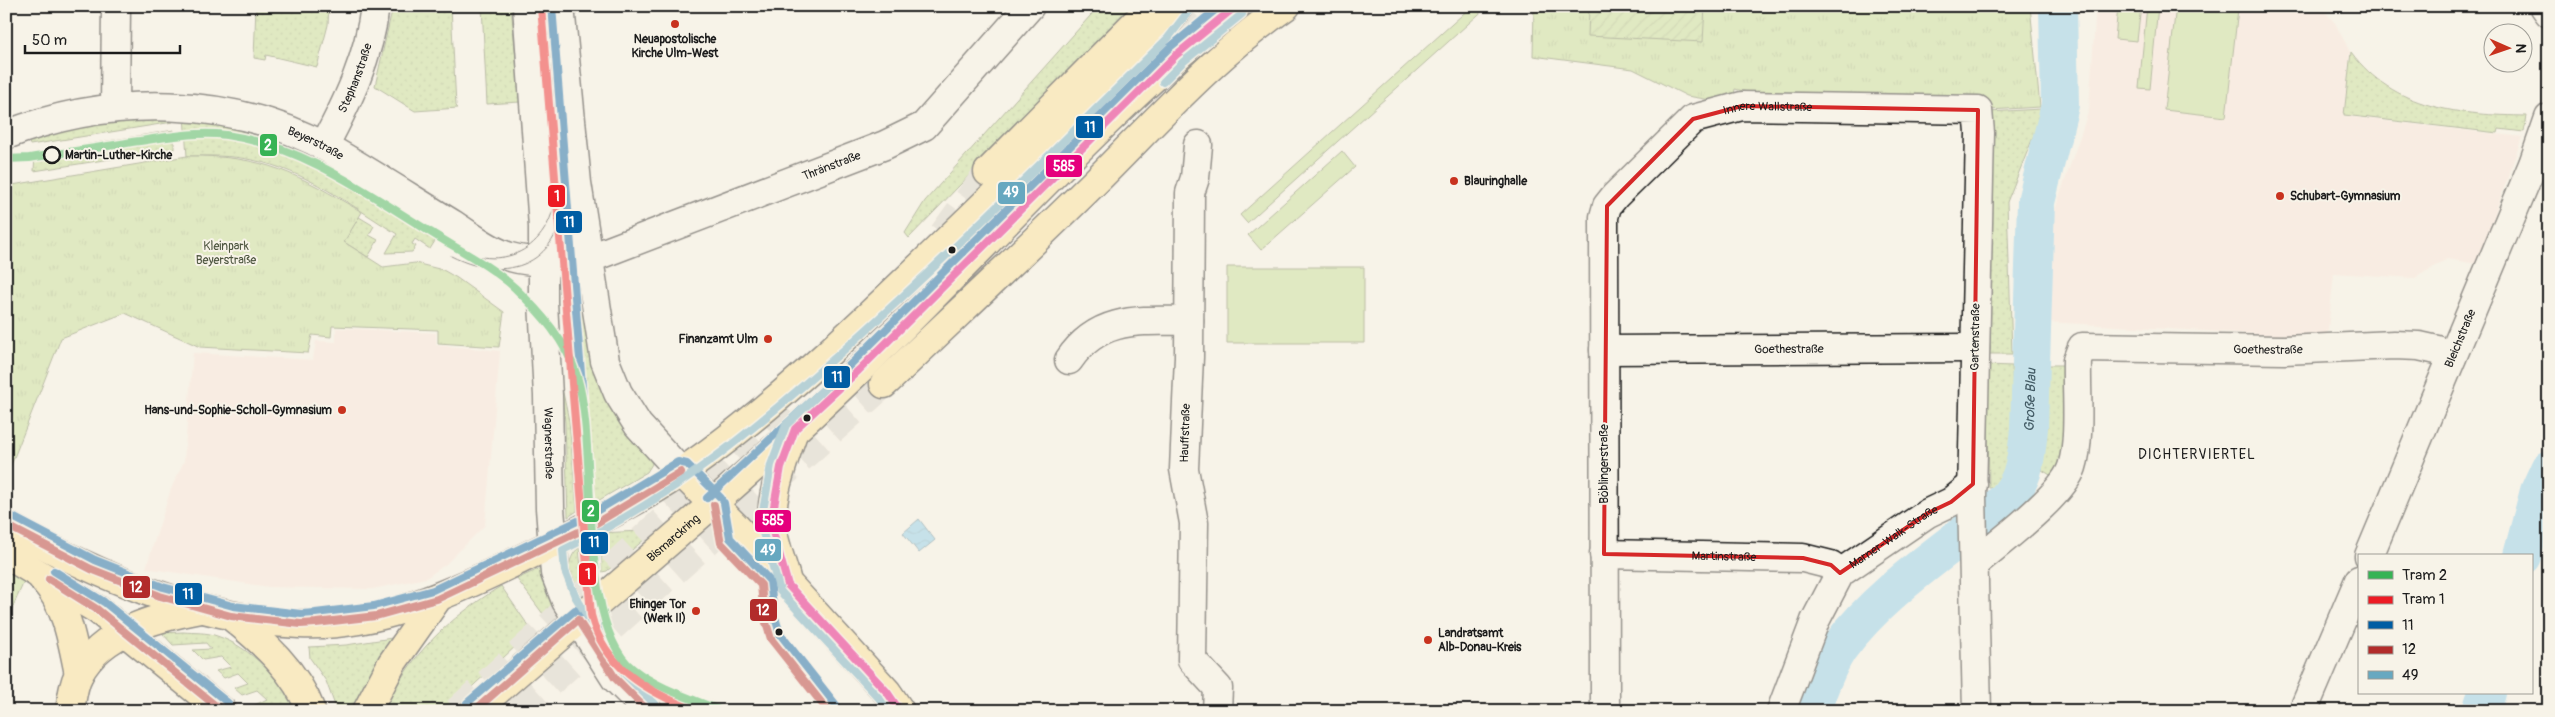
<svg xmlns="http://www.w3.org/2000/svg" width="2555" height="717" font-family="Pangolin,sans-serif">
<defs>
<pattern id="grass-dots" width="8" height="8" patternUnits="userSpaceOnUse" patternTransform="scale(1.25)"><rect width="8" height="8" fill="#c3dd94"/><path d="M2 2h.1M6 6h.1" fill="none" stroke="#a7bd7f" stroke-width="1.8" stroke-linecap="round"/></pattern>
<pattern id="park-tufts" width="24" height="20" patternUnits="userSpaceOnUse" patternTransform="scale(1.25)"><rect width="24" height="20" fill="#c3dd94"/><path d="M3 7l-1-3M5 7V3M7 7l1-3M15 17l-1-3M17 17v-4M19 17l1-3" fill="none" stroke="#a7bd7f"/></pattern>
<pattern id="garden-furrows" width="10" height="10" patternUnits="userSpaceOnUse" patternTransform="scale(1.25)"><rect width="10" height="10" fill="#c3dd94"/><path d="M-1 1l2-2M0 10L10 0M9 11l2-2" fill="none" stroke="#a7bd7f"/></pattern>
<pattern id="water-waves" width="16" height="10" patternUnits="userSpaceOnUse" patternTransform="scale(1.25)"><rect width="16" height="10" fill="#8acdeb"/><path d="M0 5q4-4 8 0t8 0" fill="none" stroke="#76afc9"/></pattern>
</defs>
<rect width="100%" height="100%" fill="#f7f3e8"/>
<filter id="ink" filterUnits="userSpaceOnUse"><feTurbulence type="fractalNoise" baseFrequency=".02" numOctaves="2"/><feDisplacementMap in="SourceGraphic" scale="10" xChannelSelector="R" yChannelSelector="G"/><feConvolveMatrix kernelMatrix="1 2 1 2 8 2 1 2 1" color-interpolation-filters="sRGB"/></filter>
<g filter="url(#ink)">
<path fill="#f9e5db" d="M2096,6h224l15,17 15,29 -6,64 178,21 -45,127 -30,-5 -32,19 -81,-5 -7,65 -280,-16 4,-101 38,-111z
M336,328l100,5v12l64,6 -15,174 -39,39 -20,14 -54,11 -103,-2 -123,-19 25,-79 13,-28 9,-108 120,7 3,-19 20,1z"/>
<path fill="url(#grass-dots)" stroke="#707c58" d="M256,6h73l-1,19 -11,42 -51,-12 -1,5 -11,-2z
M393,6h58l5,100 2,2 -43,3 -40,-25z
M482,6h29l9,96 -33,2z
M1099,6h33l-223,232 -4,-5 20,-32z
M2351,52c43,58 109,63 176,64l-3,16 -25,-3 -1,4 -154,-18z
M2041,109l-3,16 -31,77 5,152h-24l1,-242z
M172,115l1,7 -143,23 -3,-8 32,-10z
M184,116l18,1 105,30 148,95 -15,-9 -10,16 -15,-10 -3,5 4,2 -4,6 -26,1 11,-19c-45,-28 -92,-64 -145,-74 -22,-5 -43,-4 -65,-4z
M174,130v19l-140,22 1,-18z
M359,217l15,9 -5,9 9,5 -10,17 -24,-15z
M579,301h5l68,163 -5,8 -51,30z
M1987,365l25,1c1,41 5,82 -10,121l-13,1z
M2044,365h21c-1,33 7,85 -13,111l-10,-6z
M561,383l8,38 8,90 -9,6 -3,-95z
M641,531l4,2v6l-38,32 -5,1 -2,-39z
M579,548l4,39c-18,-4 -17,-30 -4,-39z
M545,566l16,39 -15,13 -29,-39z
M501,586l31,45 -86,80h-63c28,-58 64,-91 118,-125z
M183,632c11,1 24,0 34,4 34,11 64,44 81,75h-19l-4,-5 -16,5 -6,-5 14,-7 -10,-9 -15,5 -8,-7 14,-5 -10,-10 -14,5 -8,-7 15,-4 -10,-10 -18,3 -10,-10 18,-1 -5,-6 -33,2 -11,-12z
M392,638l-36,73h-19l-11,-30 -16,-23 -1,-11 37,-2z"/>
<path fill="url(#park-tufts)" stroke="#707c58" d="M1534,6h496l10,101 -51,3 -209,-10 -45,-11 -2,10 -16,2 -30,-5 -54,-27 -100,-13z
M187,156c77,-1 110,18 175,56l-18,30 39,25 32,-4 28,7 14,8 47,34 -5,35 -61,-4v-13l-106,-4 -1,11 -19,-2 -4,18 -108,-6 -75,-34 -64,25 -55,140v-292z
M6,564l21,11 -21,47z"/>
<path fill="url(#garden-furrows)" stroke="#707c58" d="M1589,6h116l-2,36 -115,-6z"/>
<path fill="#c3dd94" stroke="#707c58" d="M1472,6h16l-241,217 -7,-8z
M2118,6h23l-4,35 -22,-2z
M2147,6h11l-8,83 -11,-1z
M2176,6l62,3 -12,108 -62,-7z
M1342,151l13,16 -94,83 -13,-15z
M1227,267h137v76h-137z"/>
<path fill="url(#water-waves)" stroke="#5e8698" d="M919,519l16,21 -16,13 -16,-20z"/>
<g fill="none" stroke-linecap="round" stroke-linejoin="round">
<g stroke="#8acdeb" stroke-width="38">
<path d="M2522,556l17,-65 10,-22"/>
<path id="s1" d="M1811,711c8,-21 15,-44 28,-63 42,-57 106,-97 161,-142 25,-24 26,-45 29,-78l7,-226 24,-97 -2,-99"/>
<path d="M2481,711l6,-18"/>
</g>
<path stroke="#d6d3c9" stroke-width="28" stroke-dasharray="28 14" stroke-linecap="butt" d="M1146,64l61,-58
M943,234l45,-62
M457,711l334,-309
M518,711l366,-327"/>
<defs>
<g id="minor">
<path id="s2" d="M527,6l16,221v75l5,94 2,112 5,65 11,28 49,77 33,33"/>
<path d="M560,6l17,177 28,178 13,32 20,32 43,47"/>
<path d="M2544,6l5,7"/>
<path d="M115,108l1,-102"/>
<path id="s3" d="M6,135c103,-41 227,-40 325,15 42,24 82,50 123,75 17,11 36,26 56,32 25,7 53,5 78,2l297,-114 39,-19 106,-120"/>
<path d="M1198,145l-3,33 -5,15 -1,164 -5,112 10,54 -2,137 26,28 -1,23"/>
<path id="s4" d="M324,146c24,-45 45,-88 51,-140"/>
<path id="s5" d="M1604,350l371,-2"/>
<path d="M1069,360c30,-45 73,-39 120,-39"/>
<path id="s6" d="M1604,554l199,4 28,7 9,8"/>
<path id="s7" d="M2369,556l164,-392 16,-46"/>
<path id="s8" d="M1975,563c24,-20 88,-68 97,-96 9,-28 4,-77 5,-107l5,-13 202,3 110,-5 25,1 18,4 15,7"/>
<path id="s9" d="M1605,711l-1,-494 3,-11 8,-10 78,-77 49,-13 236,4 2,23 -8,363 5,215"/>
<path id="s10" d="M1781,711l34,-90 25,-48 88,-60 23,-11 22,-18"/>
<path d="M2303,711l56,-131"/>
</g>
<g id="major">
<path d="M681,472l55,55 151,165 13,19"/>
<path d="M6,525c91,50 189,94 293,99 75,4 146,-28 212,-60 68,-33 138,-66 199,-112 81,-61 155,-132 228,-203 75,-72 149,-145 223,-218l19,-25"/>
<path d="M6,554l92,56 124,101"/>
<path d="M786,578c-4,-15 -10,-30 -13,-45 -5,-33 10,-70 20,-100"/>
<path d="M43,579c24,26 29,61 36,95"/>
<path d="M231,616c32,26 65,55 80,95"/>
<path d="M70,711c2,-13 3,-26 9,-37 23,-43 79,-57 122,-65"/>
<path d="M367,711l25,-48 45,-64"/>
<path id="s11" d="M474,711c129,-115 263,-223 387,-343 124,-120 242,-253 375,-362"/>
</g>
<path id="highway" d="M988,172l164,-166
M884,384c71,-68 143,-135 213,-204 60,-60 119,-126 189,-174"/>
</defs>
<use href="#minor" stroke="#1c1c1c" stroke-width="31"/>
<use href="#major" stroke="#1c1c1c" stroke-width="31"/>
<use href="#highway" stroke="#1c1c1c" stroke-width="31"/>
<use href="#minor" stroke="#f7f3e8" stroke-width="28"/>
<use href="#major" stroke="#fadf96" stroke-width="28"/>
<use href="#highway" stroke="#fadf96" stroke-width="28"/>
<path stroke="#1c1c1c" stroke-width="1" d="M460,250c51,24 96,-9 96,-64
M451,256c63,32 116,2 113,-70"/>
<defs>
<path id="bus-1" d="M552,6l47,595 6,26 11,21 3,16 4,8 32,32
M707,498l145,-135 317,-315 51,-42
M724,503l6,35 40,43 4,33 6,20 56,71
M11,516l84,44 68,27 70,19 68,8 14,-1 59,-7 59,-16 155,-74 90,-54 9,2 34,34
M54,571l50,31 124,101
M467,703l108,-93 11,4 29,46"/>
<path id="bus-2" d="M714,505l7,38 40,42 3,31 7,23 57,72
M6,525l85,44 69,27 71,20 70,8 15,-1 60,-7 61,-17 156,-74 88,-53
M49,579l49,31 124,101
M578,620l37,58 33,33
M474,711l104,-91"/>
<path id="bus-3" d="M1163,82l20,-20 59,-48
M840,374l-54,51 -15,40 -8,46v22l17,58 99,107 9,13
M655,704l-32,-32 -48,-76 -10,-25 -2,-21c114,-54 199,-127 291,-209 108,-97 210,-201 314,-303l20,-26"/>
<path id="bus-4" d="M900,711l-13,-19 -99,-107 -15,-53v-20l8,-45 14,-38 64,-59 317,-315 60,-49"/>
</defs>
<use href="#bus-1" stroke="#f7f3e8" stroke-width="11"/>
<use href="#bus-2" stroke="#f7f3e8" stroke-width="11"/>
<use href="#bus-3" stroke="#f7f3e8" stroke-width="11"/>
<use href="#bus-4" stroke="#f7f3e8" stroke-width="11"/>
<use href="#bus-1" stroke="#005da3" stroke-width="8"/>
<use href="#bus-2" stroke="#b22c2b" stroke-width="8"/>
<use href="#bus-3" stroke="#67a8c0" stroke-width="8"/>
<use href="#bus-4" stroke="#e5007d" stroke-width="8"/>
<defs>
<path id="tram-1" d="M6,159l23,-1c34,-5 69,-10 103,-16 31,-4 63,-11 94,-7 77,11 141,58 206,98 27,17 59,33 83,55 26,25 51,53 62,88 22,72 -1,248 56,293 25,20 60,30 89,42"/>
<path id="tram-2" d="M541,7l50,608c13,53 57,77 105,96"/>
</defs>
<use href="#tram-1" stroke="#f7f3e8" stroke-width="11"/>
<use href="#tram-2" stroke="#f7f3e8" stroke-width="11"/>
<use href="#tram-1" stroke="#37b355" stroke-width="8"/>
<use href="#tram-2" stroke="#ed1b24" stroke-width="8"/>
</g>
</g>
<path d="M0 0H2555V717H0ZM1742,106l236,4 -5,374 -22,18 -23,11 -88,60 -9,-8 -28,-7 -199,-4 3,-348 86,-87z" fill="#f7f3e8" fill-opacity=".55" fill-rule="evenodd"/>
<path fill="none" stroke="#d62828" stroke-width="4" stroke-linejoin="round" d="M1742,106l236,4 -5,374 -22,18 -23,11 -88,60 -9,-8 -28,-7 -199,-4 3,-348 86,-87z"/>
<g fill="#c8321e" stroke="#f7f3e8" stroke-width="2">
<circle cx="675" cy="24" r="5"/>
<circle cx="1454" cy="181" r="5"/>
<circle cx="2280" cy="196" r="5"/>
<circle cx="768" cy="339" r="5"/>
<circle cx="342" cy="410" r="5"/>
<circle cx="696" cy="611" r="5"/>
<circle cx="1428" cy="640" r="5"/>
</g>
<circle fill="#f7f3e8" stroke="#1c1c1c" stroke-width="2.5" cx="52" cy="155" r="8"/>
<g fill="#1c1c1c" stroke="#f7f3e8" stroke-width="2">
<circle cx="952" cy="250" r="4.5"/>
<circle cx="807" cy="418" r="4.5"/>
<circle cx="779" cy="632" r="4.5"/>
</g>
<g text-anchor="middle" stroke-width="4" stroke-linejoin="round" paint-order="stroke">
<g font-size="12" font-weight="bold" fill="#1c1c1c" stroke="#f7f3e8" text-anchor="start">
<text x="675" y="43" text-anchor="middle">Neuapostolische<tspan x="675" dy="14">Kirche Ulm-West</tspan></text>
<text x="1464" y="185">Blauringhalle</text>
<text x="2290" y="200">Schubart-Gymnasium</text>
<text x="758" y="343" text-anchor="end">Finanzamt Ulm</text>
<text x="332" y="414" text-anchor="end">Hans-und-Sophie-Scholl-Gymnasium</text>
<text x="686" y="608" text-anchor="end">Ehinger Tor<tspan x="686" dy="14">(Werk II)</tspan></text>
<text x="1438" y="637">Landratsamt<tspan x="1438" dy="14">Alb-Donau-Kreis</tspan></text>
</g>
<g font-size="12" fill="#1c1c1c" stroke="#f7f3e8">
<text dy="4" stroke="none"><textPath href="#s4" startOffset="75">Stephanstraße</textPath></text>
<text dy="4" stroke="none"><textPath href="#s9" startOffset="704">Innere Wallstraße</textPath></text>
<text dy="4" stroke="none"><textPath href="#s3" startOffset="319">Beyerstraße</textPath></text>
<text dy="4" stroke="none"><textPath href="#s3" startOffset="884">Thränstraße</textPath></text>
<text transform="translate(1975 337) rotate(-89)" y="4">Gartenstraße</text>
<text dy="4" stroke="none"><textPath href="#s7" startOffset="236">Bleichstraße</textPath></text>
<text dy="4" stroke="none"><textPath href="#s5" startOffset="185">Goethestraße</textPath></text>
<text dy="4" stroke="none"><textPath href="#s8" startOffset="445">Goethestraße</textPath></text>
<text transform="translate(1185 433) rotate(-88)" y="4">Hauffstraße</text>
<text dy="4" stroke="none"><textPath href="#s2" startOffset="438">Wagnerstraße</textPath></text>
<text transform="translate(1604 464) rotate(-90)" y="4">Böblingerstraße</text>
<text dy="4" stroke="none"><textPath href="#s10" startOffset="215">Marner-Walk-Straße</textPath></text>
<text dy="4" stroke="none"><textPath href="#s11" startOffset="264">Bismarckring</textPath></text>
<text dy="4" stroke="none"><textPath href="#s6" startOffset="120">Martinstraße</textPath></text>
</g>
<g font-size="12" font-weight="bold" fill="#1c1c1c" stroke="#f7f3e8" text-anchor="start">
<text x="65" y="159">Martin-Luther-Kirche</text>
</g>
<g font-size="12" fill="#4e5640" stroke="#f7f3e8">
<text x="226" y="250">Kleinpark<tspan x="226" dy="14">Beyerstraße</tspan></text>
</g>
<g font-size="14" font-style="italic" fill="#425a64" stroke="#f7f3e8">
<text dy="5" stroke="none"><textPath href="#s1" startOffset="398">Große Blau</textPath></text>
</g>
<g font-size="14" letter-spacing="1" fill="#1c1c1c" stroke="#f7f3e8">
<text x="2197" y="459">DICHTERVIERTEL</text>
</g>
</g>
<g stroke="#f7f3e8" stroke-width="2">
<rect x="1075" y="115" width="29" height="24" rx="5" fill="#005da3"/>
<rect x="259" y="133" width="19" height="24" rx="5" fill="#37b355"/>
<rect x="1045" y="154" width="38" height="24" rx="5" fill="#e5007d"/>
<rect x="997" y="181" width="29" height="24" rx="5" fill="#67a8c0"/>
<rect x="547" y="184" width="19" height="24" rx="5" fill="#ed1b24"/>
<rect x="555" y="210" width="28" height="24" rx="5" fill="#005da3"/>
<rect x="823" y="365" width="28" height="24" rx="5" fill="#005da3"/>
<rect x="581" y="499" width="19" height="24" rx="5" fill="#37b355"/>
<rect x="754" y="509" width="38" height="24" rx="5" fill="#e5007d"/>
<rect x="580" y="531" width="29" height="24" rx="5" fill="#005da3"/>
<rect x="754" y="538" width="28" height="24" rx="5" fill="#67a8c0"/>
<rect x="578" y="562" width="19" height="24" rx="5" fill="#ed1b24"/>
<rect x="122" y="575" width="29" height="24" rx="5" fill="#b22c2b"/>
<rect x="174" y="582" width="29" height="24" rx="5" fill="#005da3"/>
<rect x="749" y="598" width="29" height="24" rx="5" fill="#b22c2b"/>
</g>
<g font-size="14" text-anchor="middle" font-weight="bold" fill="#fff">
<text x="1090" y="132">11</text>
<text x="268" y="150">2</text>
<text x="1064" y="171">585</text>
<text x="1011" y="197">49</text>
<text x="557" y="201">1</text>
<text x="569" y="227">11</text>
<text x="837" y="382">11</text>
<text x="591" y="516">2</text>
<text x="773" y="525">585</text>
<text x="594" y="547">11</text>
<text x="768" y="555">49</text>
<text x="588" y="579">1</text>
<text x="136" y="592">12</text>
<text x="188" y="599">11</text>
<text x="763" y="615">12</text>
</g>
<rect width="2555" height="717" fill="none" stroke="#f7f3e8" stroke-width="25"/>
<rect x="12" y="12" width="2530" height="692" fill="none" stroke="#1c1c1c" stroke-width="2" filter="url(#ink)"/>
<rect x="2358" y="554" width="175" height="140" fill="#f7f3e8" stroke="#9f9d96"/>
<rect x="2368" y="571" width="25" height="8" fill="#37b355" stroke="#9f9d96"/>
<text x="2402" y="580" font-size="15" fill="#1c1c1c">Tram 2</text>
<rect x="2368" y="596" width="25" height="8" fill="#ed1b24" stroke="#9f9d96"/>
<text x="2402" y="604" font-size="15" fill="#1c1c1c">Tram 1</text>
<rect x="2368" y="621" width="25" height="8" fill="#005da3" stroke="#9f9d96"/>
<text x="2402" y="630" font-size="15" fill="#1c1c1c">11</text>
<rect x="2368" y="646" width="25" height="8" fill="#b22c2b" stroke="#9f9d96"/>
<text x="2402" y="654" font-size="15" fill="#1c1c1c">12</text>
<rect x="2368" y="671" width="25" height="8" fill="#67a8c0" stroke="#9f9d96"/>
<text x="2402" y="680" font-size="15" fill="#1c1c1c">49</text>
<g transform="translate(2508 48) rotate(92)"><circle r="24" fill="#f7f3e8" stroke="#9f9d96"/>
<path d="M0-4L9 19L0 12L-9 19Z" fill="#c8321e"/>
<text y="-8" font-size="14" font-weight="bold" text-anchor="middle" fill="#1c1c1c">N</text>
</g>
<path d="M25 45v8h155v-8" fill="none" stroke="#1c1c1c" stroke-width="2.5"/>
<text x="32" y="45" font-size="15" fill="#1c1c1c" stroke="#f7f3e8" stroke-width="4" paint-order="stroke">50 m</text>
</svg>
